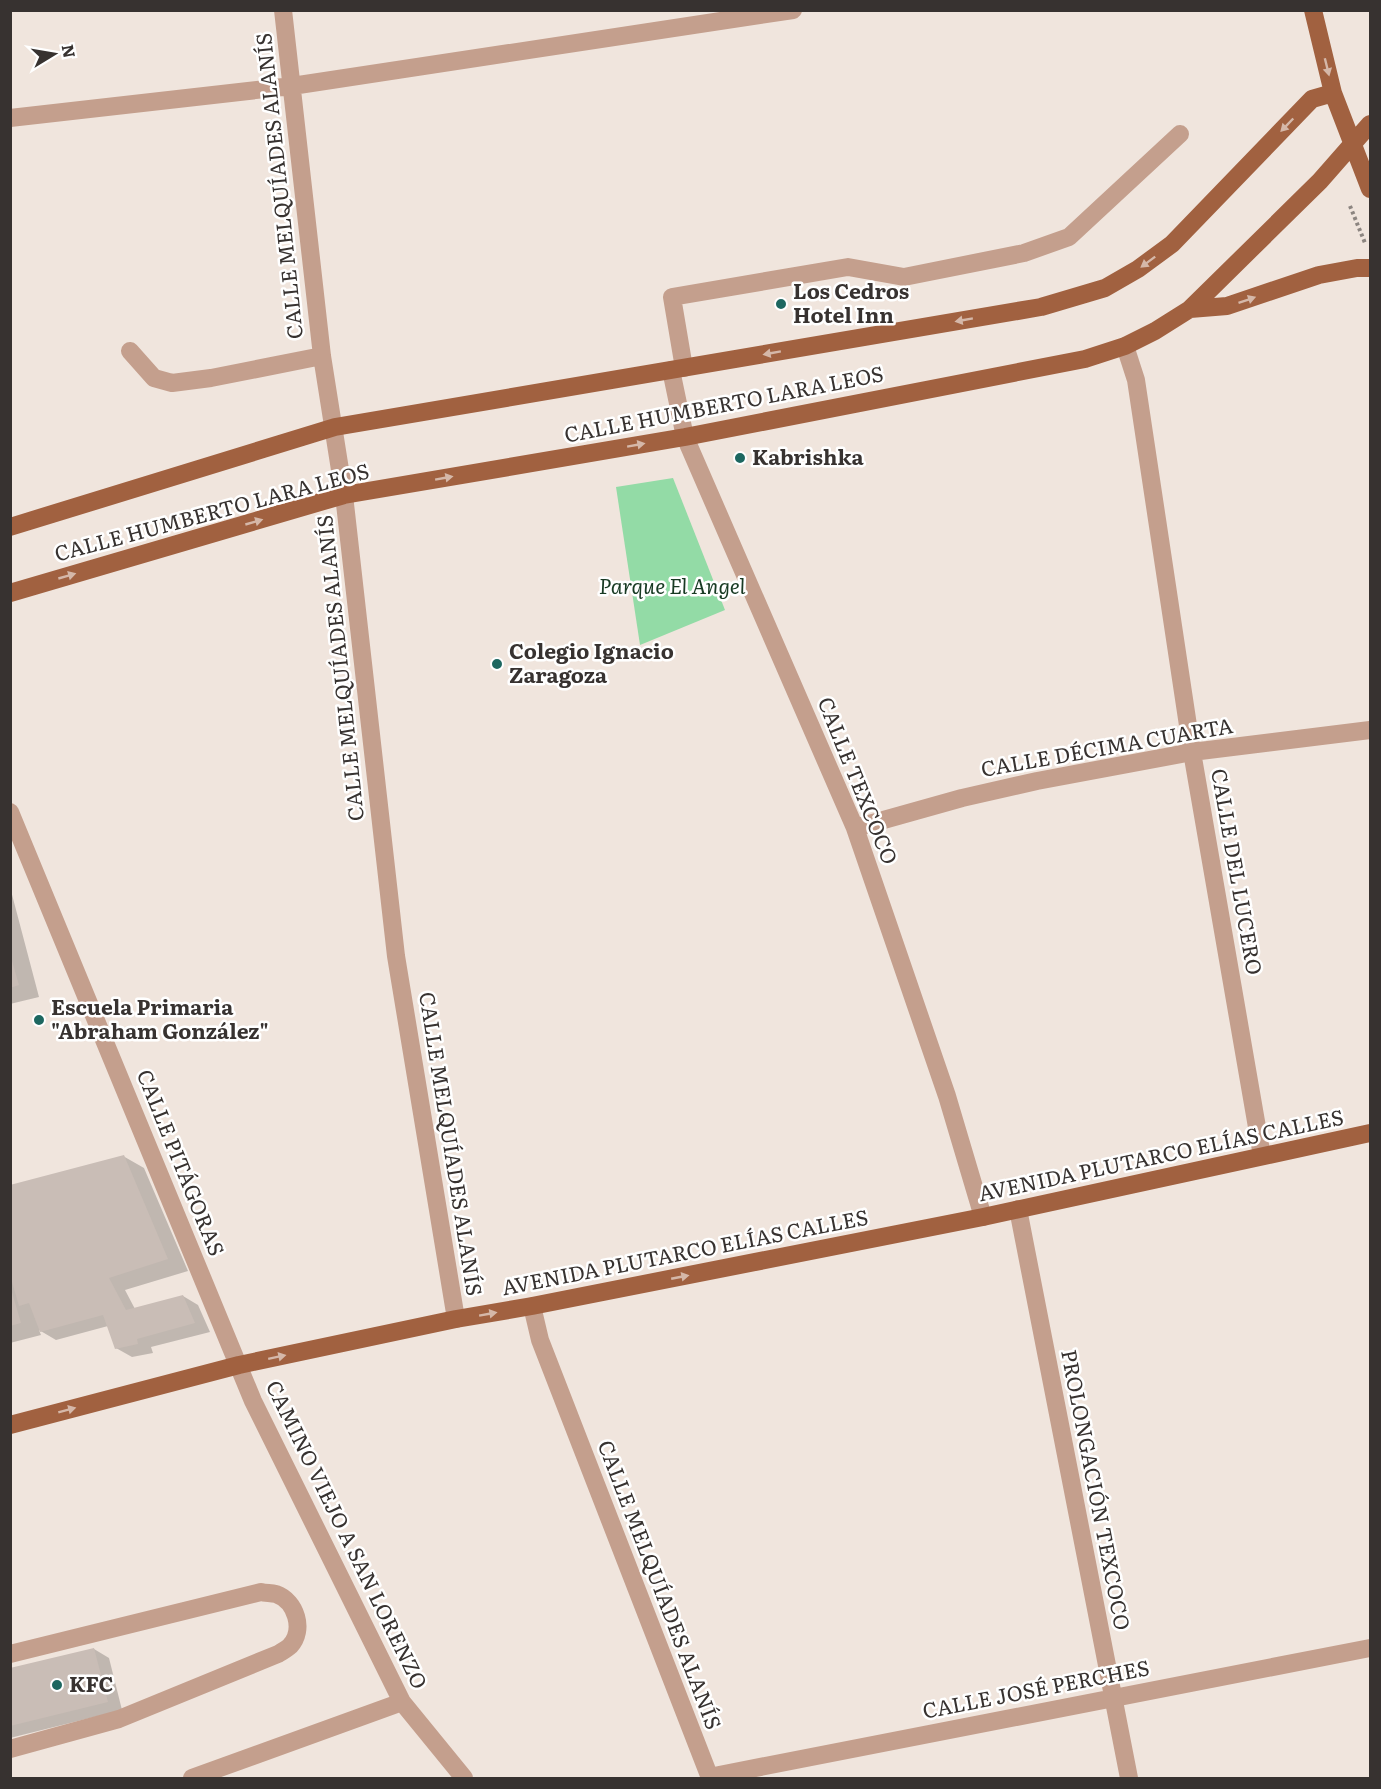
<svg xmlns="http://www.w3.org/2000/svg" width="1381" height="1789" font-family="Literata,serif">
<rect width="100%" height="100%" fill="#f0e5dd"/>
<path fill="#93dba6" d="M673,478l52,132 -85,35 -24,-158z"/>
<path fill="#0003" d="M10,887l29,110 -29,7z
M123,1156l21,12 44,103 -63,19 10,19 48,-13 15,9 12,27 -59,15 2,6 -21,4 -16,-9 -8,-22 -52,14 -17,-10 2,5 -31,8v-156z
M94,1649l15,9 13,52 -112,28v-68z"/>
<path fill="#c9bdb6" d="M10,954l9,31 -9,3z
M124,1155l44,104 -59,19 17,32 57,-15 12,28 -58,16 1,5 -23,5 -12,-34 -63,17 -11,-29 -10,3 -9,-31v-90z
M11,1289l10,34 -11,3v-36z
M94,1648l14,54 -98,24v-58z"/>
<g fill="none" stroke-linecap="round" stroke-linejoin="round">
<path stroke="#8c8580" stroke-width="4" stroke-dasharray="3 3" stroke-linecap="butt" d="M1350,206l15,37"/>
<path stroke="#c49f8d" stroke-width="18" d="M283,10l39,346 22,139 52,461 60,363
M10,118l282,-32 501,-76
M1125,346l11,34 56,372 70,404
M130,351l24,27 18,5 39,-5 111,-22
M684,368l-12,-71 176,-30 56,10 120,-24 45,-16 111,-103
M671,370l14,67 170,391 92,268 36,121
M10,812l243,589 149,301 62,76
M855,828l107,-30 75,-17 155,-29 178,-22
M1018,1209l111,569
M532,1306l8,34 170,438
M10,1654l251,-62c4,1 10,1 15,2 20,7 29,36 14,52 -3,3 -9,6 -12,8l-159,65 -109,30
M709,1777l661,-129
M192,1778l210,-76"/>
<path stroke="#a16140" stroke-width="18" d="M1313,10l20,83 37,96
M1190,309l37,-3 92,-31 38,-7h13
M10,527l325,-100 706,-120 64,-19 33,-19 34,-25 140,-145 21,-6
M10,593l334,-98 341,-58 400,-78 40,-13 30,-15 35,-22 130,-128 50,-57
M10,1425l229,-60 217,-46 76,-13 451,-89 387,-84"/>
</g>
<defs><path id="oneway-solid" d="M-6-.8H1V-3.2L6.5 0L1 3.2V.8H-6Z" transform="scale(1.5)"/></defs>
<g fill="#d5b8a9">
<use href="#oneway-solid" transform="translate(1327 67) rotate(76)"/>
<use href="#oneway-solid" transform="translate(1287 125) rotate(134)"/>
<use href="#oneway-solid" transform="translate(1148 262) rotate(143)"/>
<use href="#oneway-solid" transform="translate(1247 300) rotate(-19)"/>
<use href="#oneway-solid" transform="translate(964 320) rotate(170)"/>
<use href="#oneway-solid" transform="translate(772 353) rotate(170)"/>
<use href="#oneway-solid" transform="translate(636 445) rotate(-10)"/>
<use href="#oneway-solid" transform="translate(444 478) rotate(-10)"/>
<use href="#oneway-solid" transform="translate(254 522) rotate(-16)"/>
<use href="#oneway-solid" transform="translate(67 576) rotate(-16)"/>
<use href="#oneway-solid" transform="translate(680 1277) rotate(-11)"/>
<use href="#oneway-solid" transform="translate(488 1314) rotate(-10)"/>
<use href="#oneway-solid" transform="translate(277 1357) rotate(-12)"/>
<use href="#oneway-solid" transform="translate(67 1410) rotate(-15)"/>
</g>
<g fill="#1d6760" stroke="#fff" stroke-width="2">
<circle cx="781" cy="304" r="6"/>
<circle cx="740" cy="458" r="6"/>
<circle cx="497" cy="664" r="6"/>
<circle cx="39" cy="1020" r="6"/>
<circle cx="57" cy="1685" r="6"/>
</g>
<g text-anchor="middle" stroke-width="5" stroke-linejoin="round" paint-order="stroke">
<g font-size="21" fill="#373230" stroke="#fff">
<text transform="translate(280 186) rotate(-96)" y="7">CALLE MELQUÍADES ALANÍS</text>
<text transform="translate(724 405) rotate(-11)" y="7">CALLE HUMBERTO LARA LEOS</text>
<text transform="translate(212 513) rotate(-15)" y="7">CALLE HUMBERTO LARA LEOS</text>
<text transform="translate(341 668) rotate(-96)" y="7">CALLE MELQUÍADES ALANÍS</text>
<text transform="translate(1107 748) rotate(-10)" y="7">CALLE DÉCIMA CUARTA</text>
<text transform="translate(857 781) rotate(68)" y="7">CALLE TEXCOCO</text>
<text transform="translate(1236 872) rotate(80)" y="7">CALLE DEL LUCERO</text>
<text transform="translate(450 1144) rotate(81)" y="7">CALLE MELQUÍADES ALANÍS</text>
<text transform="translate(1161 1156) rotate(-12)" y="7">AVENIDA PLUTARCO ELÍAS CALLES</text>
<text transform="translate(180 1163) rotate(68)" y="7">CALLE PITÁGORAS</text>
<text transform="translate(685 1253) rotate(-11)" y="7">AVENIDA PLUTARCO ELÍAS CALLES</text>
<text transform="translate(1095 1490) rotate(79)" y="7">PROLONGACIÓN TEXCOCO</text>
<text transform="translate(346 1535) rotate(64)" y="7">CAMINO VIEJO A SAN LORENZO</text>
<text transform="translate(659 1585) rotate(69)" y="7">CALLE MELQUÍADES ALANÍS</text>
<text transform="translate(1036 1690) rotate(-11)" y="7">CALLE JOSÉ PERCHES</text>
</g>
<g font-size="21" font-weight="bold" fill="#373230" stroke="#fff" text-anchor="start">
<text x="793" y="299">Los Cedros<tspan x="793" dy="24">Hotel Inn</tspan></text>
<text x="752" y="465">Kabrishka</text>
<text x="509" y="659">Colegio Ignacio<tspan x="509" dy="24">Zaragoza</tspan></text>
<text x="51" y="1015">Escuela Primaria<tspan x="51" dy="24">"Abraham González"</tspan></text>
<text x="69" y="1692">KFC</text>
</g>
<g font-size="21" font-style="italic" fill="#183a23" stroke="#fff">
<text x="672" y="594">Parque El Angel</text>
</g>
</g>
<rect width="1381" height="1789" fill="none" stroke="#373230" stroke-width="24"/>
<g transform="translate(54 54) rotate(79)" stroke="#ffffff" stroke-width="4.5" paint-order="stroke">
<path d="M0-4.5L10 22L0 15L-10 22Z" fill="#373230"/>
<text y="-9" font-size="16" font-weight="bold" text-anchor="middle" fill="#373230">N</text>
</g>
</svg>
